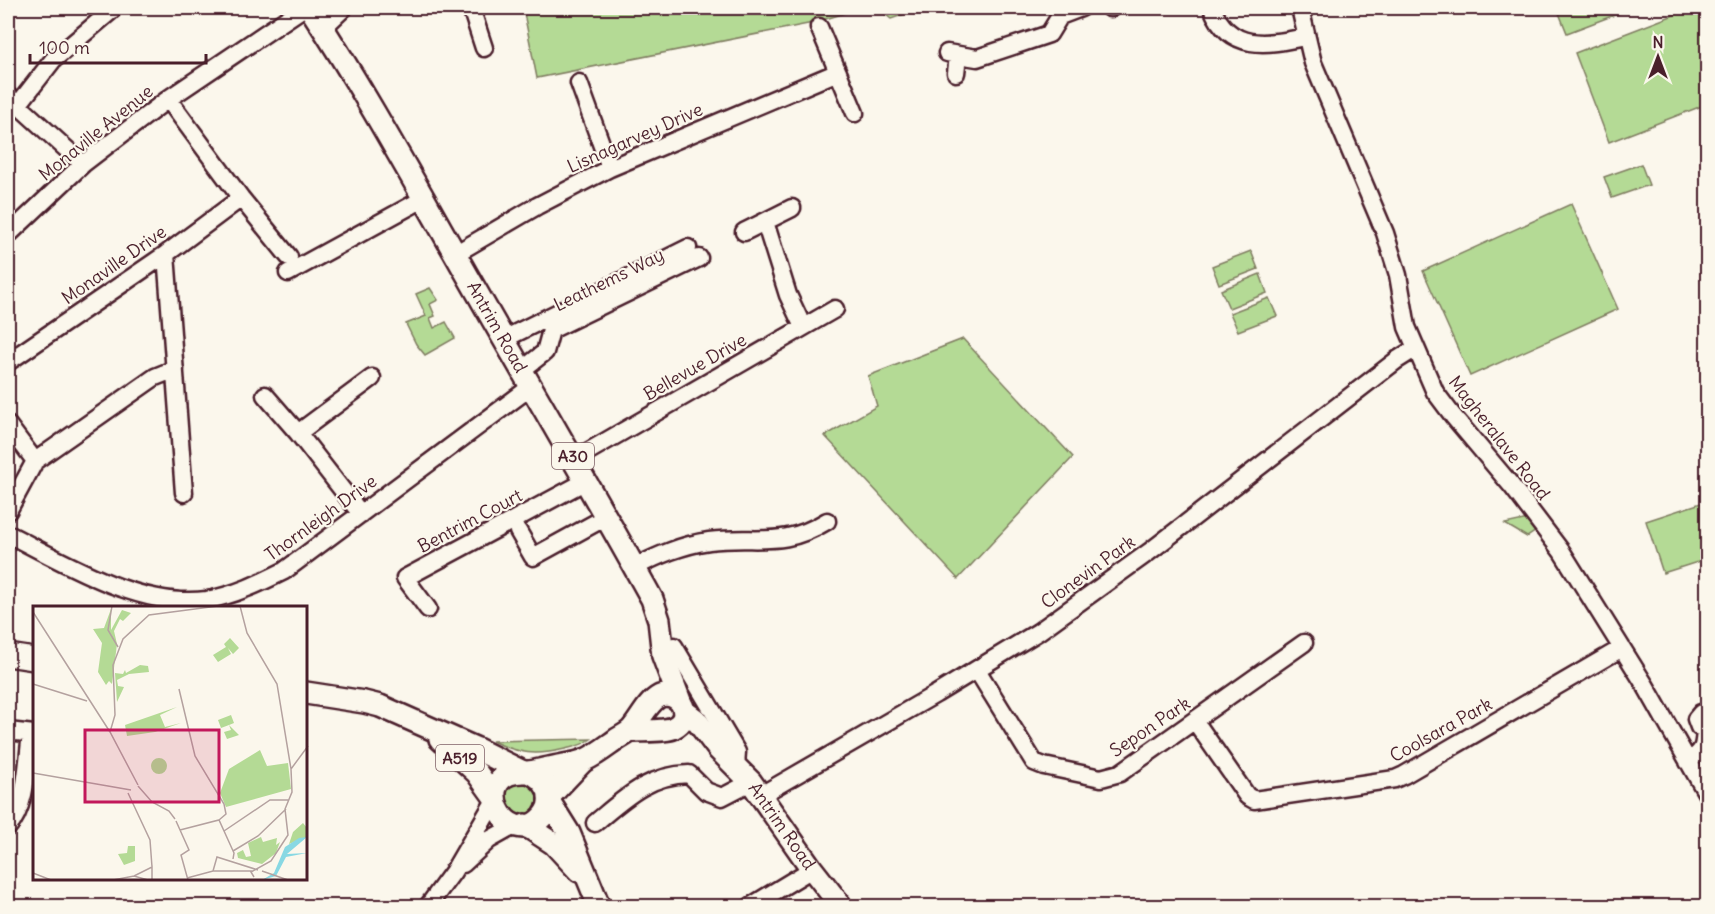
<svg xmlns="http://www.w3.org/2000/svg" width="1715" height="914" font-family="Delius,sans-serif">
<rect width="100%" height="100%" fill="#fbf7ec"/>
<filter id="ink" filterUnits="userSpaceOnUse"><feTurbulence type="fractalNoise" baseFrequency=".0167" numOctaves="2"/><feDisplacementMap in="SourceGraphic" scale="12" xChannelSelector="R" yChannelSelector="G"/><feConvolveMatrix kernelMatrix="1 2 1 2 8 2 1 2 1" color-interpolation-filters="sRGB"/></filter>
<g filter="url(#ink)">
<path fill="#b4da95" stroke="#7f7c60" stroke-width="1.5" d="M523,8h338l-48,15 -276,55z
M877,8h46l-32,11z
M1557,8h76l-66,25z
M1692,8h15v96l-98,38 -34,-89z
M1641,164l8,21 -37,13 -8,-21z
M1571,204l47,105 -148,67 -47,-105z
M1251,251l7,18 -39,15 -7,-18z
M1260,274l7,19 -38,15 -8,-18z
M430,288l8,12 -8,4 5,12 -5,2 4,10 12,-6 9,16 -30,17 -9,-11 -10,-20 20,-8 -10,-22z
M1269,298l8,18 -39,15 -8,-18z
M963,339l110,118 -115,122 -133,-143 52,-30 -9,-30z
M1707,501v58l-44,14 -17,-52z
M1528,519l8,12 -9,6 -22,-13z
M591,739c-8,6 -16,8 -26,10 -30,7 -45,5 -73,-8z
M531,781l12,16 -7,18 -25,2 -8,-24 8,-11z"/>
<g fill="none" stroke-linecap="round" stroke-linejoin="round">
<defs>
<path id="minor" d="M471,8l13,40
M1110,8h1
M1212,8c18,44 54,37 93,29
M1300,8l13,55 72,170 13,42 9,52 28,65 18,24 58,69 51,67 83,133 63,111
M819,27l36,86
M323,28l21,-20
M947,53l30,5 72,-24 11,-18 21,-8
M956,73l2,-17
M579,83l31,85
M8,96l75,68
M168,99l73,99 48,59
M18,105l35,-45 58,-49 1,-3
M765,222l23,73 15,32
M744,232l48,-24
M8,235l75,-71 85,-65 135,-91
M166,254l18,239
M455,254l82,-48 73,-38 228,-96
M288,273l137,-75
M504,339l184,-91
M8,362l158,-108 75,-56
M522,370l23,-18 6,-22 148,-72
M265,395l33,38 63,81
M8,425l27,36
M298,433l74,-55
M575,459l260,-150
M8,511l27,-50 120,-84 20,-8
M518,531l15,26 73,-40
M8,534c58,29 131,75 199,66 28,-5 53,-17 77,-29l248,-185
M635,567c24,-12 47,-22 74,-26 49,-6 72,8 118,-20
M428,609l-23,-31 181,-97
M674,646l63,106 -1,13
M977,670l57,92 10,4 57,12 19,-5 184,-130
M1708,713h-7l-5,6 3,8 9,1
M1195,721l52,75 7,4 141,-21 9,-4 218,-127
M8,731l26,3
M1688,762c16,-12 16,-14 17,-33
M761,795l175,-101 102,-62 111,-80 248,-192 19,-12
M595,823c30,-25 53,-48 94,-49l17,17 16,6 29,-15
M8,827c19,-20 19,-65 23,-93
M463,864l26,-24 27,-15
M428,906l25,-34 42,-72
M751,906l61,-37"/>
<g id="major">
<path id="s1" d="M310,8c59,90 110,185 164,279 59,104 120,207 178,312l7,21 4,36 17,45"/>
<path d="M8,655l26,4"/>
<path d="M306,693l58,9 16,4 95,42 46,23"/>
<path id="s2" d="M684,711l12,9 22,29 33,33 61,87 29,37"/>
<path d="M440,739l37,34 18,25"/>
<path d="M529,772c18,8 28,27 14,44 -36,41 -79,-47 -16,-44 7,0 15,-3 22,-4 12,-3 25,-4 36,-8 11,-5 21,-13 31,-20 4,-3 11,-6 15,-10 10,-11 16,-27 29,-34 22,-5 34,22 13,32 -9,4 -32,2 -43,3"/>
<path d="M549,797l35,-37"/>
<path d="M549,801l20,32 30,73"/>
<path d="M525,825l29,19 25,27"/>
</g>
</defs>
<use href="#minor" stroke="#4a1f2b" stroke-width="21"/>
<use href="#major" stroke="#4a1f2b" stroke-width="26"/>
<use href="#minor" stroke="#fbf7ec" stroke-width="16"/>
<use href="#major" stroke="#fbf7ec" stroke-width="21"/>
</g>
</g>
<g text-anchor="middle" stroke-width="4.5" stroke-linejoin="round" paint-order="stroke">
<g fill="#fbf7ec" stroke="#7f6065" stroke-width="1.5">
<rect x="552" y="443" width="42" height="26" rx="4.5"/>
<rect x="436" y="745" width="48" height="26" rx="4.5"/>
</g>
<g font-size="16" font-weight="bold" fill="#4a1f2b">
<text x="573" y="462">A30</text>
<text x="460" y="764">A519</text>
</g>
<g font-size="18" fill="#4a1f2b" stroke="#fbf7ec">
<text transform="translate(96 133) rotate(-39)" y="6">Monaville Avenue</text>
<text transform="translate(635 138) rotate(-24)" y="6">Lisnagarvey Drive</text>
<text transform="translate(114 265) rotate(-35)" y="6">Monaville Drive</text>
<text transform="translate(609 280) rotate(-26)" y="6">Leathems Way</text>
<text dy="6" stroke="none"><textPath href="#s1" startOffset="370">Antrim Road</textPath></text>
<text transform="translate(695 367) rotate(-30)" y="6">Bellevue Drive</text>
<text transform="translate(1499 438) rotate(52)" y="6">Magheralave Road</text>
<text transform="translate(321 518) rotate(-36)" y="6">Thornleigh Drive</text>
<text transform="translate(470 521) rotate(-28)" y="6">Bentrim Court</text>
<text transform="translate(1088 572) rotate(-36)" y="6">Clonevin Park</text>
<text transform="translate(1150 727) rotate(-34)" y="6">Sepon Park</text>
<text transform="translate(1441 730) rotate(-29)" y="6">Coolsara Park</text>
<text dy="6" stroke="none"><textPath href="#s2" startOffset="152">Antrim Road</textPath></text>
</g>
</g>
<g transform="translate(33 606)">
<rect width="274" height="274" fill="#fbf7ec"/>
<path d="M78,3v21l11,-20 9,3 -8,8 -3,-2 -6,12 3,13 -5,40 -3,-3 -3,4 -8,-13 4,-29 -9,-14 11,-1zM197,32l9,10 -6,6 -5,-6 3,6 -13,8 -5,-7 13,-8 -2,-3zM107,59l8,1 1,6 -20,2 -12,6 1,6 6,1 -7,15 -2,-29 8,1 2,-4 1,3zM144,101l-17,8 5,12 16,-4 -26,9 -28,4 -2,-11zM198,109l3,8 -5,2 10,10 -12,4 -3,-7 7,-2 -2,-5 -8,3 -3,-8zM227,144l7,16 21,-3 3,26 -65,18 -6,-14 9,-24zM118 160a8 8 0 1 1 16 0a8 8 0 1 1-16 0ZM270,217l4,5v9l-18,7 4,-12zM228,231l2,5 14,-4 -1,7 4,-3 -4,11 -14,11 -24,-6 -1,-5 6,-3 3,7 5,-1 -3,-13zM95,240h7v15l-11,4 -6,-11 9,-1z" fill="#b4da95"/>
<path d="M274,231l-20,17 20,-1 -21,4 -10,19 -14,4 12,-7 11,-26 14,-9z" fill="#88d8e3"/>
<path fill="none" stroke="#b4a19f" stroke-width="1.5" d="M79,0l-4,24 10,17M207,0l7,27 30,51 14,85M0,6l77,120 28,53M0,78l54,17M146,83l16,67 29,48 2,10 -7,6M77,126l5,-17 -2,-50 10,-26 26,-24 69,-9M0,167l98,17M105,180l14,16 17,9 6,8M95,187l22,47 2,27M143,215l13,29 -8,5 7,25M147,224l39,-10 15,33 -1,6M191,225l46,-31h19M200,245l25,-15 28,-27M180,265l4,-14 41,13M229,265l26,9M0,267l18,7M101,270l18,-9v13M221,271l-3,-5 20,-11 17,-26 -3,-26 7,-17 -1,-23 17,-23M154,272l26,-7h40M80,274l21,-4 14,4"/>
<path fill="#c2185b" fill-opacity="0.15" stroke="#c2185b" stroke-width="3" d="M52,124h134v72h-134z"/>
<rect width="274" height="274" fill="none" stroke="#4a1f2b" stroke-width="3"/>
</g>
<rect width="1715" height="914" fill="none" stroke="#fbf7ec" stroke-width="30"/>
<rect x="15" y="15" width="1685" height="884" fill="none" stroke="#4a1f2b" stroke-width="2" filter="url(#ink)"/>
<g transform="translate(1658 57)" stroke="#fbf7ec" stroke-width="4.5" paint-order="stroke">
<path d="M0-4.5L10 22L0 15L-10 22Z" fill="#4a1f2b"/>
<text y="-9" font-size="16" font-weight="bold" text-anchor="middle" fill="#4a1f2b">N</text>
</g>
<path d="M30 54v9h176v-9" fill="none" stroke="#4a1f2b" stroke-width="3"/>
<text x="39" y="54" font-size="18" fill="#4a1f2b" stroke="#fbf7ec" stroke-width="4.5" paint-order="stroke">100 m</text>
</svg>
